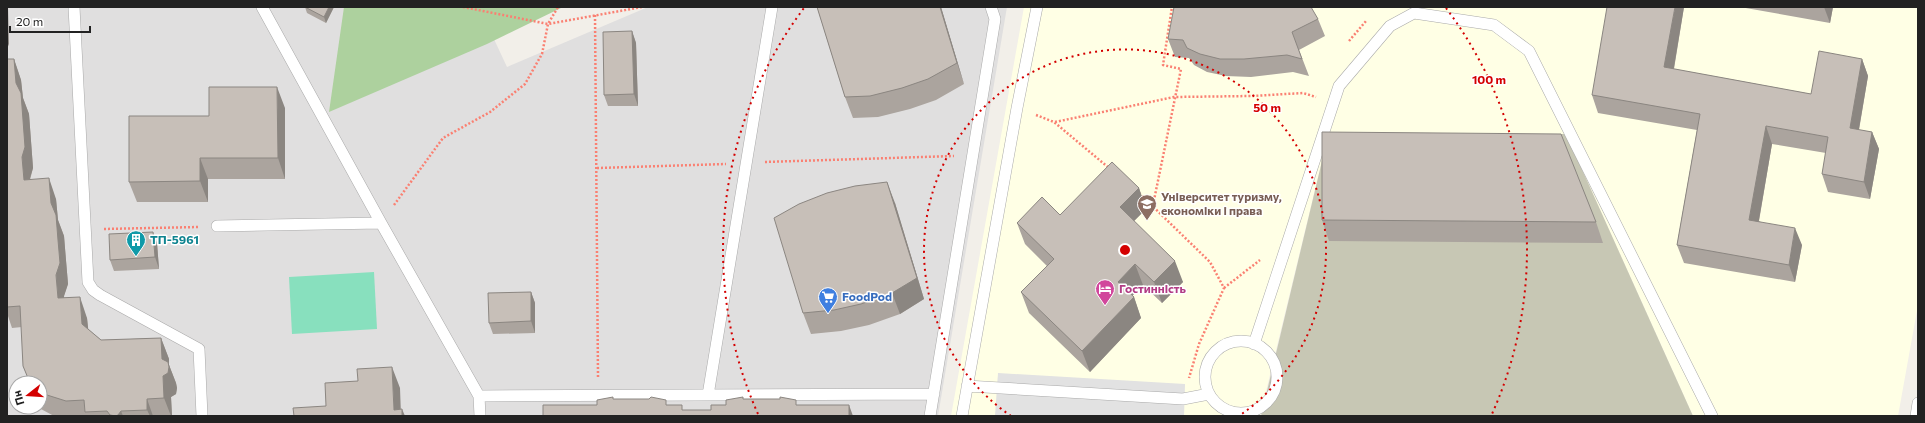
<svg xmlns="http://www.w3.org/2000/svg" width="1925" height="423" font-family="Commissioner,sans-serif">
<rect width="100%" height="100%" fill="#f2efe9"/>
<path fill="#e0dfdf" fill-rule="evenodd" d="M7,7h472l28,60 141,-60h359l-69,409h-931zM16,383h24v24h-24z"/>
<path fill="#ffffe5" d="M1024,7h894v298l-20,111h-205l-127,-282 -238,2 -68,280h-309z"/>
<path fill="#c7c7b4" d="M1566,134l127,282h-432l67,-280z"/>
<path fill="#add19e" d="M344,7h219l-76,37 -158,68z"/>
<path fill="#88e0be" d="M374,272l3,57 -85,5 -3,-57z"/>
<path fill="#e2e2e2" d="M998,373l187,11 -1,32h-189z"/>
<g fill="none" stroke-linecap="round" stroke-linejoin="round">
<defs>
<path id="lane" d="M74,7l14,275 5,8 7,5 99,54 3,67
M262,7l119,216 98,173 1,20
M217,226l164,-3
M1205 377a36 36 0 1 1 72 0a36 36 0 1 1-72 0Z
M1254,344l85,-258 51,-60 24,-13 80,12 35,26 183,365
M967,386l216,13 26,-5
M708,395l64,-388
M479,396l455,-2
M930,416l65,-397 -4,-12
M962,416l55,-308 20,-101
M1916,416l2,-13"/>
</defs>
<use href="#lane" stroke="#a9a9a9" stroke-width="12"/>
<path stroke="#fa8072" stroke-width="2.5" stroke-dasharray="2 2" stroke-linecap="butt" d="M463,7l85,17 10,-17
M595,15l3,362
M1349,41l17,-20
M1036,115l18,7 55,46
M1055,122l119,-25 78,-1 51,-3 13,4
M765,162l189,-6
M597,168l129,-4
M1139,193l71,69 14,26 -25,56 -10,34
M394,205l49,-67 47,-26 35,-28 17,-30 6,-30 94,-17
M1153,205l28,-136 -18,-4 9,-58
M104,229l95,-2
M1224,288l36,-28"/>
<use href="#lane" stroke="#fff" stroke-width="11"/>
</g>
<path fill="#aba49e" d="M305,7h29l-8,16 -19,-10z
M817,7h124l23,77 -28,16 -26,9 -32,8 -25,1 -8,-21z
M1684,7l-10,62 137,25 51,-35 6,17 -9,54 13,2 7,17 -9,50 -42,-7 -6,-18 4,-21 -54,-9 -13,77 43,24 -7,37 -111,-19 -7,-18 20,-115 -99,-17 -6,-18z
M1740,7h93l-3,16z
M1318,19l7,17 -26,14 10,26 -16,-4 -42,5 -25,-1 -19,-4 -13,-7 -5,-7 -14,-1 -7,-18z
M632,31l4,12 2,63h-30l-4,-11z
M7,59h7l7,21 2,18 6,16 4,54 -3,12 26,19 2,21 6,16 2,25 2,23 -4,12v2l23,20 1,11 13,11 60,-2 8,21v6l7,18 1,5 -1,6 -5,3 1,19h-118l-15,-8v-1h1v-24h-10l-7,-17 -1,-39 -10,1 -5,-15z
M285,108v71h-77v23h-71l-8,-20 80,-66z
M1139,188l7,21 -12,12 49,61 -21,21 -19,-18 -11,11 2,1 7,21 -51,54 -61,-59 -8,-21 26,-26 -22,-22 -8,-21 43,-8z
M895,203l29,96 -24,15 -31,11 -28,6 -30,3 -8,-21z
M1322,220l274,2 7,21 -274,-2z
M157,243l2,26 -45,2 -4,-11z
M531,292l4,11v30l-42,1 -4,-11z"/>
<path fill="#8b8681" d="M7,7h1l1,37 -2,5z
M329,7h5l-8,16 -2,-6z
M940,7h1l23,77 -7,-21z
M1675,7h9l-13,78 -7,-18z
M1824,7h9l-3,16z
M632,31l4,12 2,63 -4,-12z
M14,59l7,21 2,18 6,16 4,54 -3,10 2,23 -8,-21z
M1862,59l6,17 -12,70 -6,-18z
M277,87l8,21v71l-7,-21z
M1766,126l6,18 -16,93 -7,-17z
M1872,132l7,17 -9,50 -6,-17z
M200,158l8,21v23l-8,-21z
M49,178l7,21 2,21 6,16 4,48 -4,12 2,23 -8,-21z
M887,182l8,21 29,96 -24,15 -8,-21z
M1139,188l7,21 -19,19 -7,-21z
M1795,228l7,17 -7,37 -6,-17z
M153,232l4,11 2,26 -4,-12z
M1175,261l8,21 -21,21 -8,-21z
M1135,264l8,21 -18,18 -7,-21z
M531,292l4,11v30l-4,-12z
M80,297l7,21 3,27 -8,-21z
M1134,297l7,21 -51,54 -8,-21z
M161,338l8,21v6l7,18 1,5 -1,6 -5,3 1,19h-1l-7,-18z
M392,367l8,21 1,28 -7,-6z
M147,399l6,17h-3l-3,-6z
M849,405l4,11h-4z
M402,409l3,7h-3z
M121,411l2,5h-4l-1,-1z"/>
<path fill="#c7bfb8" stroke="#8b8681" d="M305,7h24l-5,10z
M817,7h123l17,56 -29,16 -26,9 -32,8 -25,1z
M1174,7h137l7,12 -26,13 10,27 -15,-4 -43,4h-24l-20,-5 -13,-6 -4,-8 -15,-1z
M1607,7h68l-11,60 147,27 8,-43 43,8 -12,69 22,4 -8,50 -42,-8 6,-37 -62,-11 -17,94 46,8 -6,37 -112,-20 23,-131 -108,-19z
M632,31l2,63 -30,1 -1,-63z
M7,59h7l2,24 5,10 4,54 -3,10 2,23 25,-2 2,25 5,12 2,25 2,23 -4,12 2,23 22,-1 2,27 19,16 60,-2 1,21 6,3 1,5 -1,6 -5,3 1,22 -17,1v11l-26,1 -3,4 -2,1 -6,-1 -3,-4 -22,1 -1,-12 -18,1 -19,-6 -7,-4v-8h-10l-7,-17 -3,-60 -13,1z
M209,87h68l1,71h-78v23l-71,1v-66h80z
M1322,132l239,2 35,88 -274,-2z
M1112,162l27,26 -19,19 55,54 -21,21 -19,-18 -17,18 16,15 -52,54 -61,-59 33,-33 -37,-36 25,-26 18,18z
M887,182l30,96 -25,15 -31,11 -27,6 -31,3 -29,-95 25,-14 28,-11 28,-7z
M153,232l2,25 -45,3 -1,-26z
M531,292v29l-42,2 -1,-30z
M392,367l2,43 8,-1v7h-110h2l-1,-8 33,-2 -1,-23 33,-2 -1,-12z
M613,397v2h36l2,-2 15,3v5h16v5h29v-5h15v-5l17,-3v2h37v-2l16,3v5h53v11h-306v-11h54v-5z"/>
<g fill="none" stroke="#d40000" stroke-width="2" stroke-dasharray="2 4">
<path d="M1011 416A201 201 0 1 1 1239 416"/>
<path d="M758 414A402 402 0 0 1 804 8M1446 8A402 402 0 0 1 1492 414"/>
</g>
<defs>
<symbol id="university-pin" viewBox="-11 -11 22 30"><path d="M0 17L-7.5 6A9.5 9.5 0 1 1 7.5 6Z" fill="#8d6e63" stroke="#fff"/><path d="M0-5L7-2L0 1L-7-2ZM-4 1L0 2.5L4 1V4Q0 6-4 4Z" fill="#fff"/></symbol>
<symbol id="building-pin" viewBox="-11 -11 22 30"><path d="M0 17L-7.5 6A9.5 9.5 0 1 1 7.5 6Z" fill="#0f9aa8" stroke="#fff"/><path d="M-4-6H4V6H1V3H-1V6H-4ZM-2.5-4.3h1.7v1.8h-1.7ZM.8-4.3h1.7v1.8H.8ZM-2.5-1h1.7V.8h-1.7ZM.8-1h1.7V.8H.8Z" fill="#fff"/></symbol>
<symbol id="hotel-pin" viewBox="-11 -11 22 30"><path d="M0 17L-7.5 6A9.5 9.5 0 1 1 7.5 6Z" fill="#d1479c" stroke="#fff"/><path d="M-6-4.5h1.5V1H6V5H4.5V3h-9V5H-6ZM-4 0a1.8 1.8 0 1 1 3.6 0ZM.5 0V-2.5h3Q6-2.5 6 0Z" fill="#fff"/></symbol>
<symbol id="supermarket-pin" viewBox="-11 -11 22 30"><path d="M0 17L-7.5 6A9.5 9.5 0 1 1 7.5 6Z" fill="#3f7fe0" stroke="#fff"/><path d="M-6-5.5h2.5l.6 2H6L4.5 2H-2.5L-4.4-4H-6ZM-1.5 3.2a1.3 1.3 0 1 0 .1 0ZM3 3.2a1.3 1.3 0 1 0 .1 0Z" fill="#fff"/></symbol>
</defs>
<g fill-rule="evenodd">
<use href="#university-pin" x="1136" y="193" width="22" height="30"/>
<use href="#building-pin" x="125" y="229" width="22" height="30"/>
<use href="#hotel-pin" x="1094" y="278" width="22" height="30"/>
<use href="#supermarket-pin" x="817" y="286" width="22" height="30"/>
</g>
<g text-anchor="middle" stroke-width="3" stroke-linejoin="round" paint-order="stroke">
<g font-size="12" font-weight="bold" fill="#785e54" stroke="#fff" text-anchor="start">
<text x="1161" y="201">Університет туризму,<tspan x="1161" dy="14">економіки і права</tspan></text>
</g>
<g font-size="12" font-weight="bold" fill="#0d838f" stroke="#fff" text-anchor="start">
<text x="150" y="244">ТП-5961</text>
</g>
<g font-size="12" font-weight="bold" fill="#b23c85" stroke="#fff" text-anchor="start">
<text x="1119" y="293">Гостинність</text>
</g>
<g font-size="12" font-weight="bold" fill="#366cbe" stroke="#fff" text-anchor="start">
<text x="842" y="301">FoodPod</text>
</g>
</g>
<circle cx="1125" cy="250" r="6" fill="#d40000" stroke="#fff" stroke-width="2"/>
<g font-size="12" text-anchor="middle" font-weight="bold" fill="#d40000" stroke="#fff" stroke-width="3" stroke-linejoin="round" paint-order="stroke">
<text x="1489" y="84">100 m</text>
<text x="1267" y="112">50 m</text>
</g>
<rect width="1925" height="423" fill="none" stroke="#222222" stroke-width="16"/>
<g transform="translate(28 395) rotate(253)"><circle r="19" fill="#ffffff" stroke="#a7a7a7"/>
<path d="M0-3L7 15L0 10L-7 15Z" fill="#d40000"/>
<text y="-6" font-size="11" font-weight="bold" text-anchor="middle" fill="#222222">Пн</text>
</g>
<path d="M10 26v6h80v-6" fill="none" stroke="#222222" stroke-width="2"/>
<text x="16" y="26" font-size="12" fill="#222222" stroke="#ffffff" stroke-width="3" paint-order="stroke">20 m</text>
</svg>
